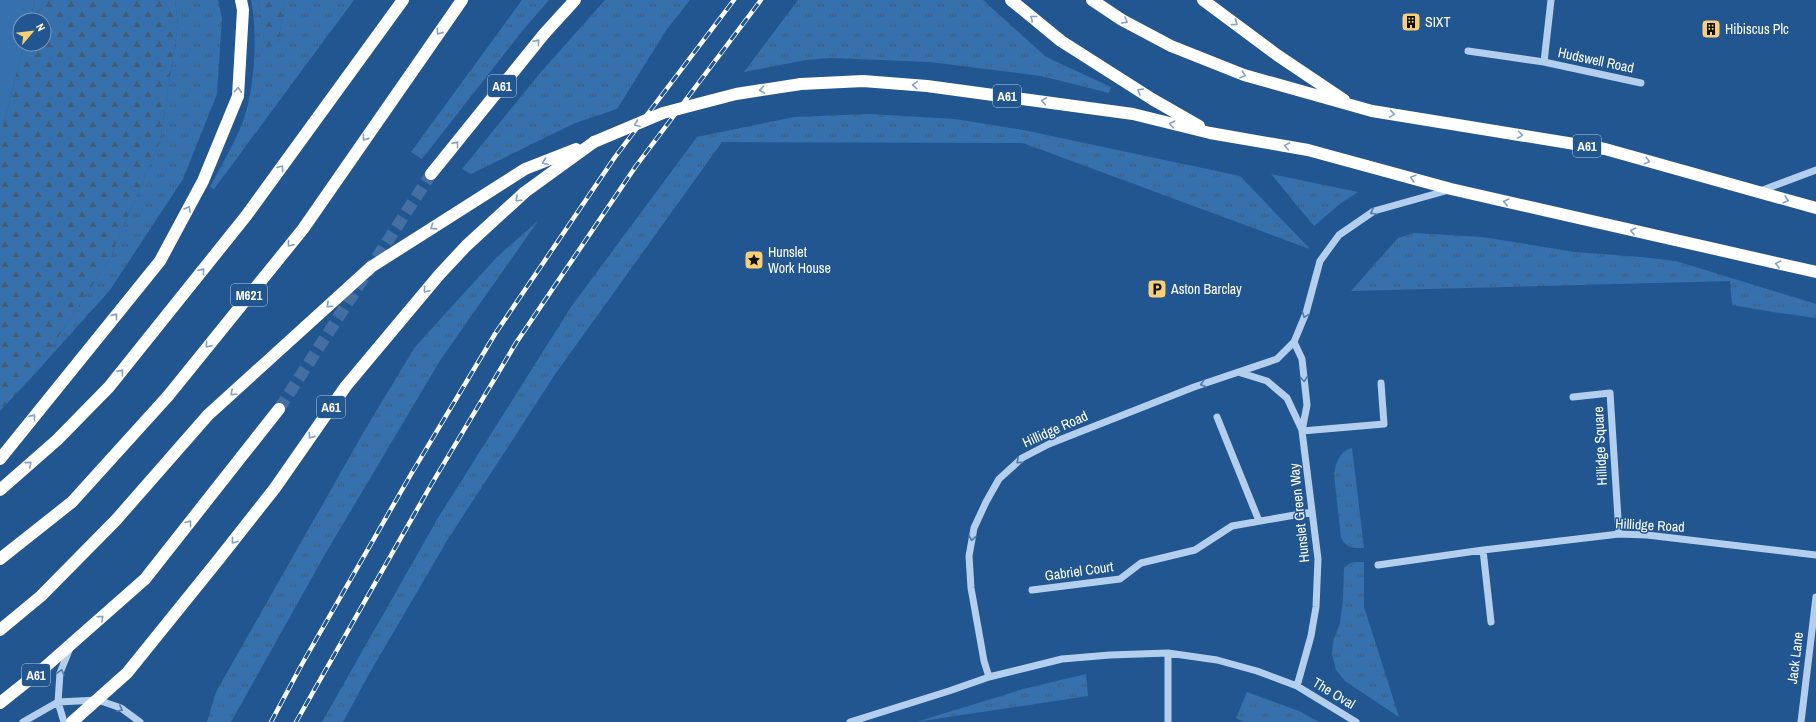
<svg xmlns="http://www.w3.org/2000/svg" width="1816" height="722" font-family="'Archivo Narrow',sans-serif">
<defs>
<pattern id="grass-tufts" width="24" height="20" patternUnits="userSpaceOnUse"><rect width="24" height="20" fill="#3671ae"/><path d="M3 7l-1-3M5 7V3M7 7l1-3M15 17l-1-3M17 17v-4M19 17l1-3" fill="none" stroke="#435b73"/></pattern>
<pattern id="forest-firs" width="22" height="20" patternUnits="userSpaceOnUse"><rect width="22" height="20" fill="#3671ae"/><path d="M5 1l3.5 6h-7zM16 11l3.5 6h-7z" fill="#435b73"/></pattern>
</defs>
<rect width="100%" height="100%" fill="#225691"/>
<path fill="url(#grass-tufts)" d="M175,0h43l4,18 -5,76 -34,85 -73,111 -79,88 79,-120 50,-117 18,-116z
M251,0h7l7,46 13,-2 7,-44h69l-140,189 -4,-2c11,-21 23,-41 32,-63 13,-34 16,-89 9,-124z
M522,0h27l-26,30 -101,129 -11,-7z
M605,0h85l-23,29 -50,80 -42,14 -104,51 -9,-5 79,-97z
M798,0h185l63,57 65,30 -2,6 -68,-17 -111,-14 -99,-4 -25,2 -62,12z
M869,114l86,5 68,11 217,46 70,73 -287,-106 -301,-1 -166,231 -108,166 -79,135 -26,48h-21l116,-204 133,-211 126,-170 97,-20z
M1271,174l87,18 -17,11 -27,23z
M538,221l-97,138 -113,190 -97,173h-24l9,-30 150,-264 49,-81 82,-90z
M1414,233l68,4 93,15 66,5 35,4 140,43v14l-43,-6 -41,-7 -2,-24 -379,10 47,-53z
M1352,448l12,100c-11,0 -17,1 -23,-10l-7,-64c2,-12 6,-23 18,-26z
M1354,562h10v45l35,110 -54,-36 -9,-11 -4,-16 1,-12 7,-19 3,-24 1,-31 4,-4z
M1086,674l2,22 -172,26 111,-34z
M1247,692l52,19 20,11h-76l-7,-4z"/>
<path fill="url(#forest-firs)" d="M35,0h140l3,25 -18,116 -50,117 -79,120 -31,33v-272l24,-95h20v-24h-14z
M258,0h27l-7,44 -13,3z"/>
<path fill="#3671ae" d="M0,0h35l-5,20h-10v24h4l-24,95z"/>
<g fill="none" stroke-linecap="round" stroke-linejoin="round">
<path stroke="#436fa2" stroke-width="12" stroke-dasharray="12 6" stroke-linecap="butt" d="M279,409l152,-235"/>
<path stroke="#b4cfed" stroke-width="7" d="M1468,51l76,11 97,21
M1544,62l7,-62
M1760,191l56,-21
M1294,342l8,17 5,46 -5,26 16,128 -2,48 -5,29 -14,50
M1241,373l26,8 20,17 15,32
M1573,397l37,-4 9,141
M1217,417l42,104
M1302,431l82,-7 -3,-41
M1483,550l8,72
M1378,565l105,-15 136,-16 28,1 169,20
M1032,590l88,-11 21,-16 54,-13 37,-24 80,-14
M989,677l-5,-16 -13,-73 -2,-32 5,-28 12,-26 13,-23 23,-21 27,-14 145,-57 83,-28 17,-17 12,-29 14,-52 19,-26 35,-24 75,-21
M23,722l35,-20 40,-2 23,8 19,14
M64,722l-6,-20 2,-29 10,-25
M850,722l99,-31 40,-14 73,-18 48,-4 58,-2 49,7 40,11 40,15 59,36
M1168,722v-69
M1801,722l15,-125"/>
<path stroke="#fff" stroke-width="12" d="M1011,0l50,41 91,58 47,27
M1092,0l30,20 49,26 73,29 128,36 233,38 211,59
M1203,0l74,55 67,45
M801,84l62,-3 64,5 206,28 77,19 98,17 143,39 365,83
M431,174l113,-140 31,-34
M0,459l160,-198 43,-80 35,-85 5,-86 -2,-10
M0,490l57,-50 52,-53 137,-171 157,-216
M0,559l72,-57 96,-106 135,-167 159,-229
M0,630l41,-34 75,-76 92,-105 163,-148 154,-98 51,-20
M0,703l44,-35 101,-89 134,-170
M72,722l55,-49 92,-114 56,-71 71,-102 93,-111 27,-29 59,-54 69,-50"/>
<defs>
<path id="rail" d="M271,722l31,-58 108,-188 85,-142 120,-177 119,-157
M296,722l135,-237 85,-142 120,-177 125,-166"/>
</defs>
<use href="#rail" stroke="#fff" stroke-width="4.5"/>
<use href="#rail" stroke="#225691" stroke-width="3" stroke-dasharray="9" stroke-linecap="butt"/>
<path stroke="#fff" stroke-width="12" d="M594,142l69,-29 73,-19 65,-10"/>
</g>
<defs><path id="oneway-chevron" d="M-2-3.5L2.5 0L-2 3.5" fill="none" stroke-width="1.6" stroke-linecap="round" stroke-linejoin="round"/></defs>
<g stroke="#85a2c2">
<use href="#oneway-chevron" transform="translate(1033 18) rotate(-141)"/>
<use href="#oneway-chevron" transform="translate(1125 21) rotate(30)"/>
<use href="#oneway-chevron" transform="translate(1235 23) rotate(37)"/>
<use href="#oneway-chevron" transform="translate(439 32) rotate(125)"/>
<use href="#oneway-chevron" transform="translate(537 42) rotate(-51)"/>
<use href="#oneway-chevron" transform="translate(1243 75) rotate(19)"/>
<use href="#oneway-chevron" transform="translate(915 85) rotate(-176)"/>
<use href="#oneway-chevron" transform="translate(238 90) rotate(-86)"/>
<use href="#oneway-chevron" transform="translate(762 90) rotate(172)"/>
<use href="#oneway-chevron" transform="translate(1140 91) rotate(-148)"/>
<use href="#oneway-chevron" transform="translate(1044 101) rotate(-172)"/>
<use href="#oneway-chevron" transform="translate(1392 114) rotate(9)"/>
<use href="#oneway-chevron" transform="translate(637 124) rotate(158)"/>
<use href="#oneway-chevron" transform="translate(1172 124) rotate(-167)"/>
<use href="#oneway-chevron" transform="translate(1520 135) rotate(9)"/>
<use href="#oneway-chevron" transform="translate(365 138) rotate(125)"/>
<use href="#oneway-chevron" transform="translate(456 144) rotate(-51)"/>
<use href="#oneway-chevron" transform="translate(1287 146) rotate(-170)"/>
<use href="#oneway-chevron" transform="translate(1647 161) rotate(15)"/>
<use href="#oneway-chevron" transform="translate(545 162) rotate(158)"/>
<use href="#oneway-chevron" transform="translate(281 168) rotate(-54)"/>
<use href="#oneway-chevron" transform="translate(1413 178) rotate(-164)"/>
<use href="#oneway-chevron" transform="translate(518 199) rotate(137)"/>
<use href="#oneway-chevron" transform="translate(1786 200) rotate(16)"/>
<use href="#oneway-chevron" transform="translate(1506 202) rotate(-167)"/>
<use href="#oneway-chevron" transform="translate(188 209) rotate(-61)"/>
<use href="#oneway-chevron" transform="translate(433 227) rotate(147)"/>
<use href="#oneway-chevron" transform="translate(1633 231) rotate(-167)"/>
<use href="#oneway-chevron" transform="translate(290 244) rotate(129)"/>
<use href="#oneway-chevron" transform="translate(1778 264) rotate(-167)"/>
<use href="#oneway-chevron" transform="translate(202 271) rotate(-51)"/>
<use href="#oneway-chevron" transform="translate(426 290) rotate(130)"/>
<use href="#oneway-chevron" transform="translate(329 305) rotate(138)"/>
<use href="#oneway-chevron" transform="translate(115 316) rotate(-51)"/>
<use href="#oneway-chevron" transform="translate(208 345) rotate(129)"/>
<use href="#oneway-chevron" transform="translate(121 372) rotate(-51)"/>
<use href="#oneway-chevron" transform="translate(233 393) rotate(138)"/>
<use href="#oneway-chevron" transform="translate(33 417) rotate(-51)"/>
<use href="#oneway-chevron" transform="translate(311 436) rotate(125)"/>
<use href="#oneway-chevron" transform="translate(29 464) rotate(-41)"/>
<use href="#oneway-chevron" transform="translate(189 523) rotate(-52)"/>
<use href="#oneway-chevron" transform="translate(234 541) rotate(128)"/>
<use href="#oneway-chevron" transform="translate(101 618) rotate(-42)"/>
</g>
<g stroke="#4e7aad">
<use href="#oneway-chevron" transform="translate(1373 212) rotate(154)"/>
<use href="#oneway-chevron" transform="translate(1305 315) rotate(111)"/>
<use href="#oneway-chevron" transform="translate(1304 379) rotate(84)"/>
<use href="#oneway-chevron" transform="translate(1203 384) rotate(163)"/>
<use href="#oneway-chevron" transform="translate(1019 461) rotate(140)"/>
<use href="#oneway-chevron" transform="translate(972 538) rotate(100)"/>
<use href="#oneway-chevron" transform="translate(61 672) rotate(-76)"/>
<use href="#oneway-chevron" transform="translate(120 709) rotate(27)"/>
</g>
<defs>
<symbol id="building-square" viewBox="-11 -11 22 22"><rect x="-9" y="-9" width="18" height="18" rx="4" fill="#f8ce76" stroke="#225691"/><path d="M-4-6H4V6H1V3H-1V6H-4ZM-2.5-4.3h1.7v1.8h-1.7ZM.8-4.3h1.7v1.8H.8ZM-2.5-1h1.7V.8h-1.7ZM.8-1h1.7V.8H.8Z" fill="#111"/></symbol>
<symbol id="sight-square" viewBox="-11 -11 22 22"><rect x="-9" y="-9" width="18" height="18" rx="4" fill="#f8ce76" stroke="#225691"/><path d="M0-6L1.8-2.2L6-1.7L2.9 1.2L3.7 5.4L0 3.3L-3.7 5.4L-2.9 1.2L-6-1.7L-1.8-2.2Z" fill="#111"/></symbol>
<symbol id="parking-square" viewBox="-11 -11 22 22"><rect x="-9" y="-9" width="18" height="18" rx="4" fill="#f8ce76" stroke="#225691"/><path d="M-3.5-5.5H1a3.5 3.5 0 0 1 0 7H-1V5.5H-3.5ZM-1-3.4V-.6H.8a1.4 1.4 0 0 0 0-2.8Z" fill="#111"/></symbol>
</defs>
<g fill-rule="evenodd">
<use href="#building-square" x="1400" y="11" width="22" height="22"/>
<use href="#building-square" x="1700" y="18" width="22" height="22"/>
<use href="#sight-square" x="743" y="249" width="22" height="22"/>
<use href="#parking-square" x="1146" y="278" width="22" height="22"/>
</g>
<g text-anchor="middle" stroke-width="3" stroke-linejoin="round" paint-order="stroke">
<g fill="#225691" stroke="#bdccde" stroke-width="1">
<rect x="488" y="75" width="28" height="22" rx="3"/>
<rect x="993" y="85" width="28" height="22" rx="3"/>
<rect x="1573" y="135" width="28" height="22" rx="3"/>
<rect x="231" y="284" width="36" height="22" rx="3"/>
<rect x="317" y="396" width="28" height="22" rx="3"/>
<rect x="22" y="664" width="28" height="22" rx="3"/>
</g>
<g font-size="13" font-weight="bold" fill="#fff">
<text x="502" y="91">A61</text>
<text x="1007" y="101">A61</text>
<text x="1587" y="151">A61</text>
<text x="249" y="300">M621</text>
<text x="331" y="412">A61</text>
<text x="36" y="680">A61</text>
</g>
<g font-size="14" fill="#fff" stroke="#225691" text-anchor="start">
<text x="1425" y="27">SIXT</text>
<text x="1725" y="34">Hibiscus Plc</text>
<text x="768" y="257">Hunslet<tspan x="768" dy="16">Work House</tspan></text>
<text x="1171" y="294">Aston Barclay</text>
</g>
<g font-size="14" fill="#fff" stroke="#225691">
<text transform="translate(1596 60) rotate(12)" y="5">Hudswell Road</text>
<text transform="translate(1055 429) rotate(-24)" y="5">Hillidge Road</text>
<text transform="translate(1600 446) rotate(-93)" y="5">Hillidge Square</text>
<text transform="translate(1299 513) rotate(-96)" y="5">Hunslet Green Way</text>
<text transform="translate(1650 525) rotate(3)" y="5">Hillidge Road</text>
<text transform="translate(1079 571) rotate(-8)" y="5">Gabriel Court</text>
<text transform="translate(1795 658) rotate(-83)" y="5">Jack Lane</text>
<text transform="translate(1334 693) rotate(31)" y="5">The Oval</text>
</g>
</g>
<g transform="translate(32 32) rotate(62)"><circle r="19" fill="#225691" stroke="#7a9abd"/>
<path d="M0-3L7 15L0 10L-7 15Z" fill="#f8ce76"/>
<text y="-6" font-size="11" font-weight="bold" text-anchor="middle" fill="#ffffff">N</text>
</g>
</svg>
